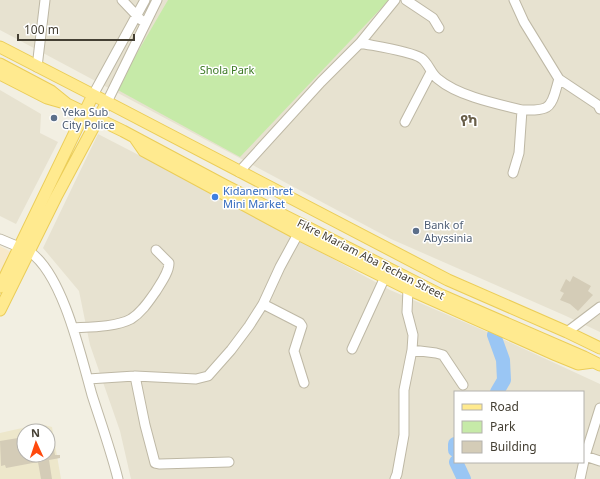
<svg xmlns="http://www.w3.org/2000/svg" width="600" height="479" font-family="'Noto Sans','Noto Sans Ethiopic',sans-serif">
<rect width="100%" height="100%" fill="#f2efe2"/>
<path fill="#e7e2d0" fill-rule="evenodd" d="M0,0h600v332l-34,-16 -175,-77 -391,-209z
M0,90l41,24 -1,19 18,9 -42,82 -16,-8z
M98,134l122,63 170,93 95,41 115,53v95h-469l-11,-48 -30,-86 -11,-54 -36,-43zM455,392h128v70h-128z"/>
<path fill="#f7e9cb" d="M0,246l17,9 -17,28z"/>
<path fill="#ede7cb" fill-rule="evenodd" d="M40,424l12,3 9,52h-61v-46zM24,431h24v24h-24z"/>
<path fill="#c6eaa8" d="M168,0h221l-149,157 -124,-68z"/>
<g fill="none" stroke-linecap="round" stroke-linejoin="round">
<path stroke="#9ac6f4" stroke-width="14" d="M494,335l9,25 1,20 -7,12
M455,444v6
M456,462l8,17"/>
</g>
<path fill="#d4ccb7" d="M573,276l18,10 -3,5 5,4 -15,16 -8,-7 -10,-4 4,-7 -4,-2 6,-12 4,3z
M48,433h3l4,22h5v3l-11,2 3,19h-11l-3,-17 -32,6 -1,-3 -4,1 -1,-25 24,-4v18h24z"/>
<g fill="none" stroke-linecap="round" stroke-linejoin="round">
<defs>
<path id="minor" d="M122,0l19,20
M406,0l27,18 6,10
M514,0l10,22 35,57 39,26 2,4
M360,43c14,3 50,8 61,15 7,4 10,16 17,21 20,17 59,25 84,31l-3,43 -6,20
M37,67l8,-67
M93,95l52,-95
M107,102l50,-102
M522,110c7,0 16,1 23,-2 9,-3 11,-21 14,-29
M405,122l26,-50
M239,172l82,-90 39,-39 35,-43
M0,239l19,8
M30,252c33,23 51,104 62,143 9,28 19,56 26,84
M263,304l37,19 2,3 -8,25 10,32
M73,328c17,-1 43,-1 58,-9 11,-7 18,-18 25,-28 5,-8 13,-19 13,-28l-13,-13
M567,332l33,-25
M352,349l33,-72
M412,350l24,3 7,2 20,30
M135,376l10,49 10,38 5,1 69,-2
M88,379l47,-3 61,3 12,-3 23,-26 18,-24 14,-22 17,-37 18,-33
M585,456l15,5
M395,479l2,-5 7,-39v-45l8,-40 1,-15 -6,-23 1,-23
M580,479l5,-23 15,-48"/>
<path id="major" d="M0,47l103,53 345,180 119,52 33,16
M0,64l51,27 16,13 56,27 103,55 215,109 143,62 16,8
M0,74l47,24 14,4
M135,138l9,13 154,83 110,55 148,66 22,9 15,-2
M0,287l93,-192
M0,310l56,-113 51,-95"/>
</defs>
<use href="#minor" stroke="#beb8a5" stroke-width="11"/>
<use href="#major" stroke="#ebcd58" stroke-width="13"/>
<use href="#minor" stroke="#fff" stroke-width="9"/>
<use href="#major" stroke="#ffea8f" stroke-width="11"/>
</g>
<g fill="#5c6f8a" stroke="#fff" stroke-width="1.5">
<circle cx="54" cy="118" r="4"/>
<circle cx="416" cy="231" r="4"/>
</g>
<circle fill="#3f7fe0" stroke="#fff" stroke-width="1.5" cx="215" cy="197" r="4"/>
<g text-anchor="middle" stroke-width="3" stroke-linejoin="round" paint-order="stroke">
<g font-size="11" fill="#3b7923" stroke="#fff">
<text x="227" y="74">Shola Park</text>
</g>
<g font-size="11" fill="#4e5e75" stroke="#fff" text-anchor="start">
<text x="62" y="116">Yeka Sub<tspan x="62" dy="13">City Police</tspan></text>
<text x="424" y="229">Bank of<tspan x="424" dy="13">Abyssinia</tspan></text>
</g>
<g font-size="11" fill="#366cbe" stroke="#fff" text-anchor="start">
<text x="223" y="195">Kidanemihret<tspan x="223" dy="13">Mini Market</tspan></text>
</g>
<g font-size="11" fill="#443f33" stroke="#fff">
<text transform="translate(371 259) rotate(27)" y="4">Fikre Mariam Aba Techan Street</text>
</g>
<g font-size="15" font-weight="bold" fill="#685e49" stroke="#fff">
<text x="469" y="126">የካ</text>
</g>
</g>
<rect x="454" y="391" width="130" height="72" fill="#ffffff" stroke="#b4b2ad"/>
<rect x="462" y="404" width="20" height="6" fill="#ffea8f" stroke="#b4b2ad"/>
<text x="490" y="411" font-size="12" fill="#443f33">Road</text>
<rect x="462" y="421" width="20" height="12" fill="#c6eaa8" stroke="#b4b2ad"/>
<text x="490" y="431" font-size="12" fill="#443f33">Park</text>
<rect x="462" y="441" width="20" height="12" fill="#d4ccb7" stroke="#b4b2ad"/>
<text x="490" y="451" font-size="12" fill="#443f33">Building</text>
<g transform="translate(36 443) rotate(357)"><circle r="19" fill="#ffffff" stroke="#b4b2ad"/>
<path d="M0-3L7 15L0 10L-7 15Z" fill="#ff490d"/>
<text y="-6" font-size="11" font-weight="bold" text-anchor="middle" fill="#443f33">N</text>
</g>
<path d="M18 34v6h116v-6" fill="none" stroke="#443f33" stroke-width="2"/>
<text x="24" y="34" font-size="12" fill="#443f33" stroke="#ffffff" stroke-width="3" paint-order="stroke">100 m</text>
</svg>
